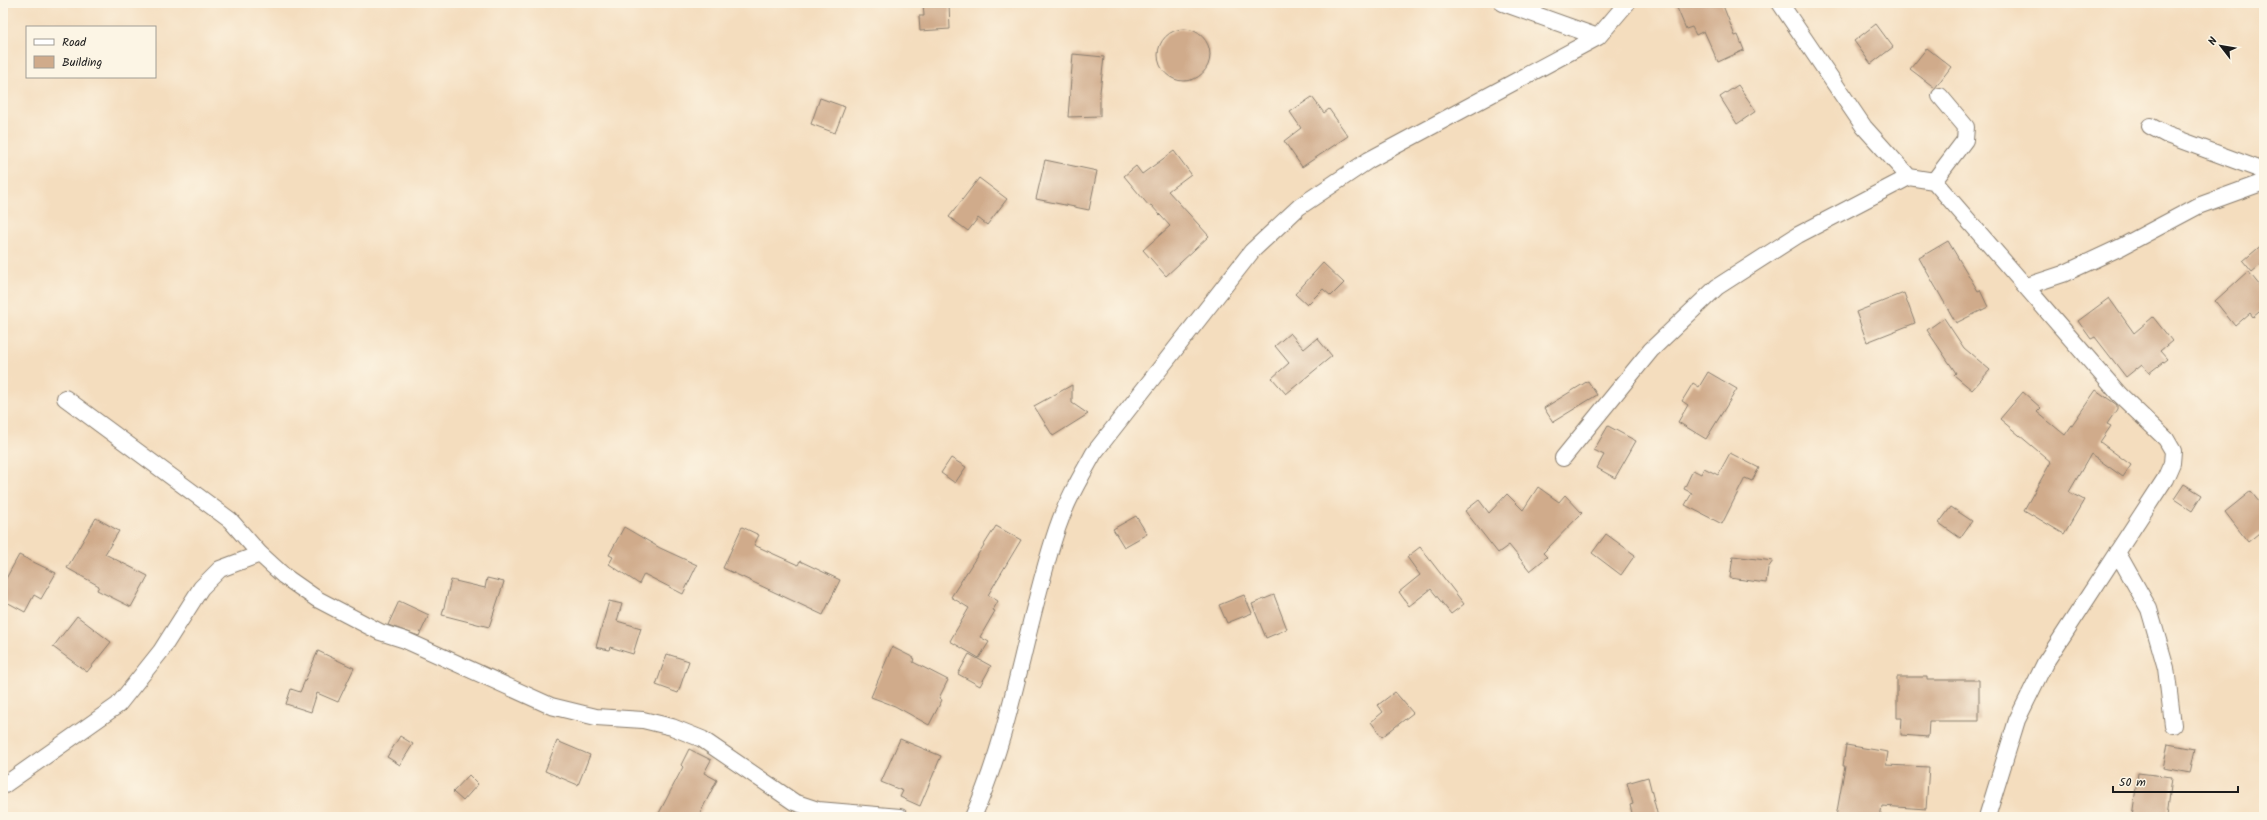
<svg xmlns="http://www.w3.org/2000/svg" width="2267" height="820" font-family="Kalam,sans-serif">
<rect width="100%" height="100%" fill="#fcf5e5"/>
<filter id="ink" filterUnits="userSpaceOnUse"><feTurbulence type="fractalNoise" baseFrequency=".025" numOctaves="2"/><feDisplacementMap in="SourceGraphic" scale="8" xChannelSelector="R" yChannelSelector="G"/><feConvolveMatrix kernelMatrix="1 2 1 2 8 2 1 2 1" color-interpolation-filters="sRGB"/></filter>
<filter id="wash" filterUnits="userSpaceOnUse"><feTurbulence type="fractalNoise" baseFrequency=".012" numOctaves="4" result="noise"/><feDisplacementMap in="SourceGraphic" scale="16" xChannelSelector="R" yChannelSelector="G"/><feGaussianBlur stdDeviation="0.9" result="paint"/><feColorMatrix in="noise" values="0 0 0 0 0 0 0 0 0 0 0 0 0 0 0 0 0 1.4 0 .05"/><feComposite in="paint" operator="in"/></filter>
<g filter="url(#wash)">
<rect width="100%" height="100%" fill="#f4ddbe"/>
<g id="blocks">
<path fill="#d0ab8b" d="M923,3h26l1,26 -30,2 -1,-15h5z
M1675,3h47l13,33 3,-1 6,15 -26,12 -14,-31 -8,4 -4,-8 -6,2z
M1876,24l17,23 -22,17 -17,-23z
M1158 55a26 26 0 1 1 52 0a26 26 0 1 1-52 0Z
M1927,48l24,19 -16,21 -25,-19z
M1073,54l31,3 -4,35v24l-32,1z
M1738,85l18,26 -19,13 -17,-27z
M1312,97l12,16 5,-4 19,27 -46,31 -18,-26 17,-13 -11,-16z
M820,98l25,9 -10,26 -24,-9z
M1174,151l17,23 -23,17 41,45 -43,40 -23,-26 27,-24 -19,-21 -2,1 -25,-30 12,-10 6,8z
M1045,160l52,11 -8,39 -53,-11z
M979,178l28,21 -20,26 -9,-7 -10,13 -19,-14z
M1948,241l30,50 2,-1 8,17 -32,16 -37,-65z
M2264,243v19l-12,10 -9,-11z
M1323,263l21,20 -13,13 -8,-7 -16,16 -12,-11z
M2248,271l16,20v17l-11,9 -3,-4 -15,13 -20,-25z
M1904,293l11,30 -48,19 -11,-30z
M2109,298l25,35 19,-16 19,24 -12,10 7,8 -18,14 -7,-9 -16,13 -31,-40 -4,2 -13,-18z
M1944,318l20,30 26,22 -18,20 -18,-15 2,-2 -29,-43z
M1290,333l14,16 13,-11 15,18 -46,38 -14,-16 17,-15 -14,-17z
M1708,372l29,17 -31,50 -28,-17 10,-17 -6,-4 11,-18 6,4z
M1588,381l9,14 -44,27 -9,-14z
M1072,385v18l16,11 -35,22 -19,-30z
M2096,390l21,15v4l-10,15 4,2 -11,16 31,23 -8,12 -32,-23 -22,38 15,8 -20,34 -40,-24 27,-48 -51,-43 23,-27 18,16 -4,4 28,23z
M1608,426l28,15 -21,37 -18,-10 7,-13 -10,-5z
M1730,453l29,15 -7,13 -7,-3 -23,46 -37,-19 7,-12 -8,-4 9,-19 8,4 3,-6 14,7z
M951,458l15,9 -11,16 -14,-10z
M2184,484l18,11 -10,16 -18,-12z
M1538,487l21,15 6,-7 17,18 -39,40 4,4 -17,14 -21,-26 -11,8 -33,-42 14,-11 10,13 18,-19 16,16z
M2251,491l13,16v22l-16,13 -23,-30z
M1951,507l21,14 -12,17 -21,-15z
M1136,516l11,18 -23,13 -11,-18z
M96,518l23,13 -14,23 43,22 -17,31 -34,-17 2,-4 -32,-18z
M996,526l25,14 -33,55 10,6 -5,9 2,1 -15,26 9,5 -10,16 -29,-17 19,-33 -18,-11z
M624,527l36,21 37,17 -14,29 -39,-20 -5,10 -30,-20 4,-7 -4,-2z
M742,527l17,8 -5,10 44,20 2,-4 40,19 -17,35 -100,-47z
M1606,534l29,21 -14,20 -29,-22z
M1420,547l44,57 -13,10 -20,-25 -22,17 -10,-14 21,-17 -13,-18z
M19,555l37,18 -15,26 -7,-4 -9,17 -22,-12v-16z
M1733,556l40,5 -5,7 -2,15 -36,-5z
M487,578l17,4 -15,45 -47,-12 9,-35 34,8z
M1244,595l8,18 -25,10 -8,-18z
M1274,595l13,34 -21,9 -14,-34z
M399,601l30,14 -10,21 -31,-11z
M609,601l13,3 -5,17 24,7 -8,26 -23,-7 -1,3 -13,-3z
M77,616l34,26 -24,30 -34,-25z
M892,647l22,11 -1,4 35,18 -9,18 3,2 -13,25 -34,-19 -24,-9z
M318,651l36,17 -16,34 -21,-9 -6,19 -25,-8 5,-15 9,3z
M667,654l22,7 -11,32 -22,-8z
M969,654l22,12 -11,20 -22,-12z
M1897,677h30v3h52v41h-50l-1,16 -27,-2 1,-17h-5z
M1395,692l18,21 -31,24 -11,-15 12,-10 -5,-7z
M400,736l13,8 -13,21 -13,-8z
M900,739l41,17 -21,50 -20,-9 3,-6 -22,-9z
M557,741l33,14 -12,30 -33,-14z
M2168,744l27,5 -5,24 -27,-5z
M1846,745l42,7 -2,13 43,2 -3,42 -44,-3 -2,11h-44l9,-51h-2z
M689,749l22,11 -7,13 13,7 -19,37h-41l26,-50 -2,-2z
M2138,773l34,4 -5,40h-35z
M469,775l9,9 -15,17 -10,-9z
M1648,777l10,40h-25l-3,-12 3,-1 -6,-21z"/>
</g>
</g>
<g filter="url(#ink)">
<use href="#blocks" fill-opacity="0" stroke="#887c6d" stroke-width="1"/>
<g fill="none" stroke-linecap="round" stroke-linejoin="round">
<defs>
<path id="street" d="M1503,3l95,34
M1780,3l84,124 45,50 25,4 185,213 47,45 7,12 -1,12 -7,16 -120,184 -28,57 -30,97
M2150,126l17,9 97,36
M1934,181l31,-41 1,-13 -26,-31
M2027,286l36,-12 58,-27 77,-41 66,-24
M65,398l165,122 30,34 24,22 33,23 63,33 25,8 146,66 45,11 47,3 29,7 30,12 92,63 24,8 82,7
M1563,458l88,-108 66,-63 81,-52 111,-58
M2117,552l32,57 17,59 7,57
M3,786l115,-81 43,-54 40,-63 19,-19 40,-15
M973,817c41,-92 52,-193 84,-288 9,-27 23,-51 37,-76l158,-202 47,-44 70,-47 229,-123 29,-34"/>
</defs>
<use href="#street" stroke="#887c6d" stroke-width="18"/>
<use href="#street" stroke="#fff" stroke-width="16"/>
</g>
</g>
<rect width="2267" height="820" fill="none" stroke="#fcf5e5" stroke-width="16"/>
<rect x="26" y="26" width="130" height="52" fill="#fcf5e5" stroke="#a29e95"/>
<rect x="34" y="39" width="20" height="6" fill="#ffffff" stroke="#a29e95"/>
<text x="62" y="46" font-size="12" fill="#1c1c1c">Road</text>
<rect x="34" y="56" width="20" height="12" fill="#d0ab8b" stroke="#a29e95"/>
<text x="62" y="66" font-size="12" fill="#1c1c1c">Building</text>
<g transform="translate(2221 46) rotate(301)" stroke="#fcf5e5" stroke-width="3" paint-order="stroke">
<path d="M0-3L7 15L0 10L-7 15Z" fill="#1c1c1c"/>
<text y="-6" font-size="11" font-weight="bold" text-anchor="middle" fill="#1c1c1c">N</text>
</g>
<path d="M2113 786v6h125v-6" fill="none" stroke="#1c1c1c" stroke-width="2"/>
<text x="2119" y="786" font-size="12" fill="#1c1c1c" stroke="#fcf5e5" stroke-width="3" paint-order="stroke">50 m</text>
</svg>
